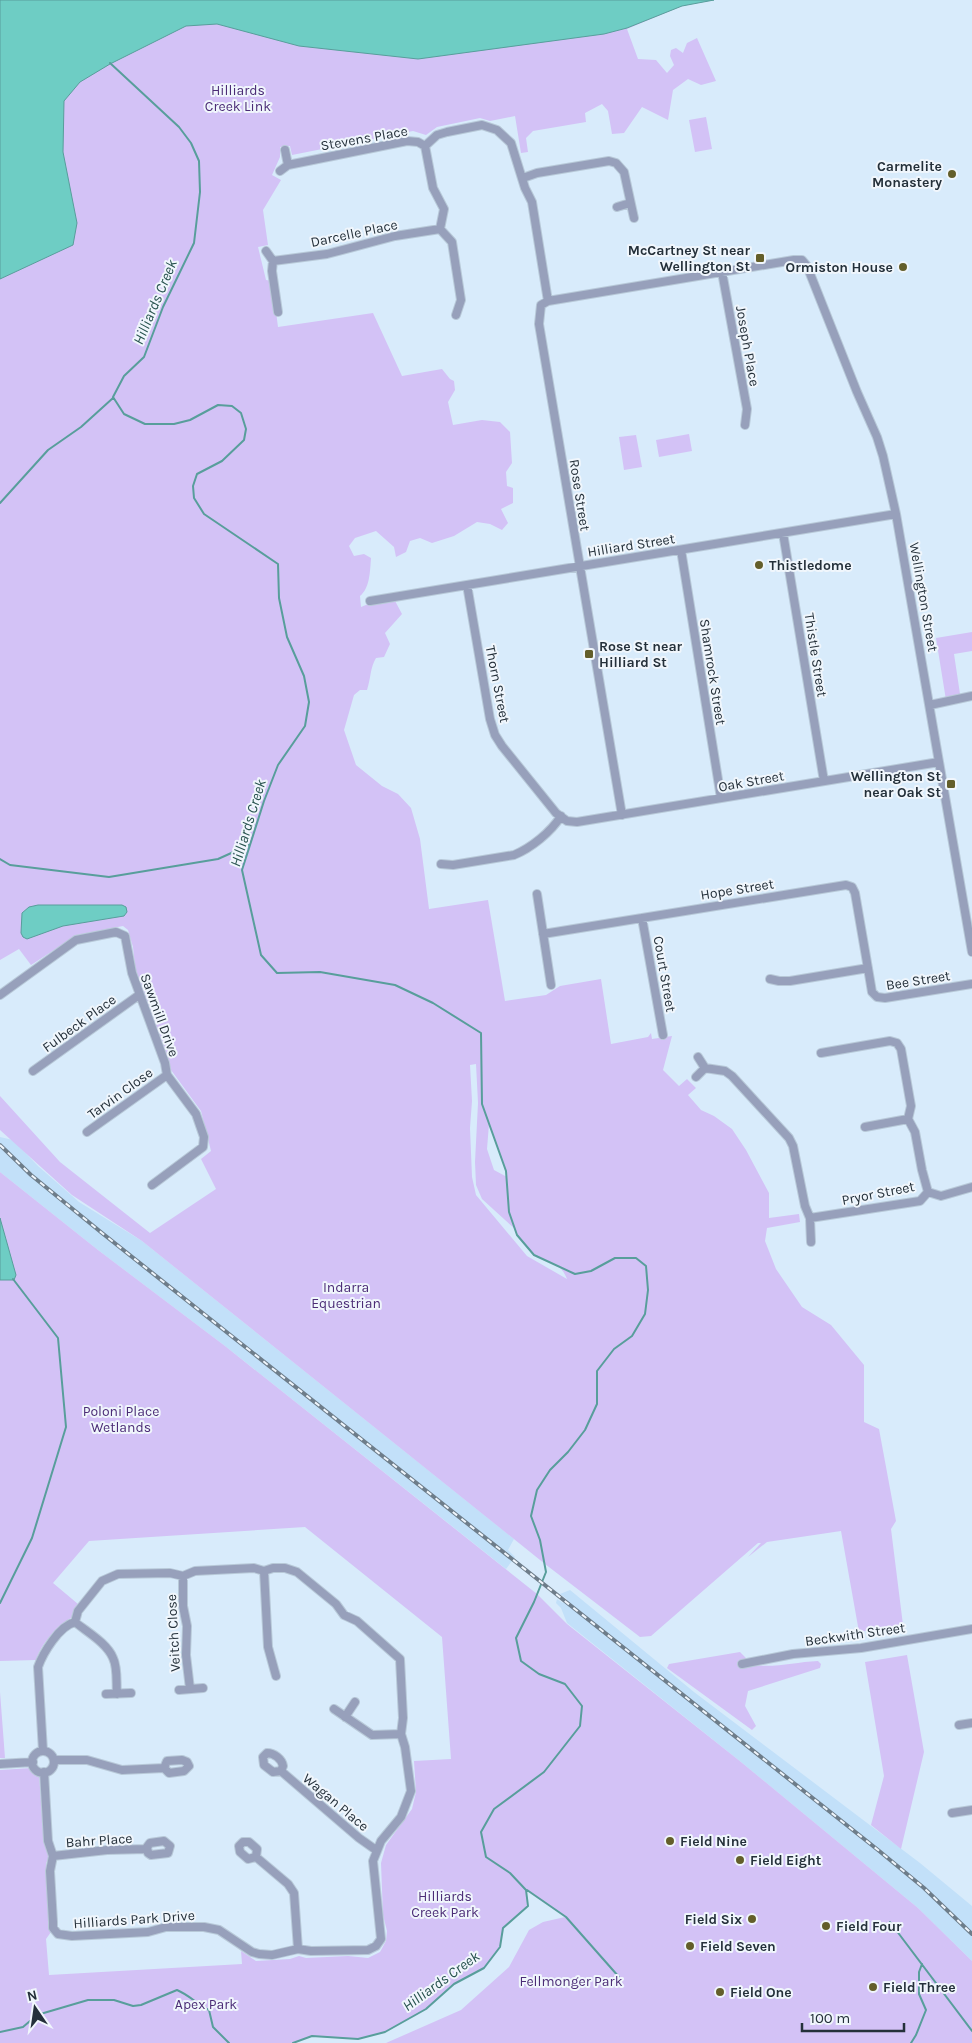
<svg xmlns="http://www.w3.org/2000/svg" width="972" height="2043" font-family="Karla,sans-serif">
<rect width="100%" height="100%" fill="#d8ebfb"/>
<path fill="#c2e0f9" d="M0,1137l13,3 25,26 41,36 63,39 372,298 -6,11 7,7 -9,12 -281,-223 -127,-96 -98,-78z
M570,1590l124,102 226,171 52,43v55l-54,-53 -177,-146 -174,-139 -6,-15 -5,-5 1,-4 6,4 4,-4 -7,-5z"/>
<path fill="#d3c2f6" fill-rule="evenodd" d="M0,0l183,11 531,-11 -32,6 -55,23 11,30 18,1 11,13 7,-8 -4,-9 1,-6 5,-2 7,5 4,-10 10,-5 19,43 -15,4 -13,-6 -15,11 -5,30 -26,-13 -18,26 -12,1 -4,-23 -6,-7 -17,9 1,9 -53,9 -7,7 2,14 -7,1 -6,-37 -25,5 -10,-3 -43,9 -11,8 -13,-4 -121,24 -2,-9 -10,1v10l-8,18 9,5 -18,30 5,35 -10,2 8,33 6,1 6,46 95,-14 29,63 40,-7 8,10 4,2 1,9 -7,12 5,23 29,-5 18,2 10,10 2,31 -6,9 1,14 6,2v15l-12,6 7,14 -6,7 -12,-6 -13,-2 -23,14 -22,7 -12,-5 -10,3 -4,11 -10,5 -2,-10 -18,-16 -21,7 -6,8 5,10 10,-2 7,4c-1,13 -1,30 -11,38l1,11 12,-5 21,-3 8,15 -17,19 5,11 -6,13 -8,1c-6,10 -5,20 -9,32h-7l-6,5 -10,35 12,35 26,21 16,8 13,14 9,31 9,70 59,-9 17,101 41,-6 14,-9 41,-7 10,65 37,-7 3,-4 1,6 20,-3 -9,34 16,16 8,-7 9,9 -8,7 13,15 13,6 18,13 14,21 23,43v25l30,-4 1,8 -33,6 -2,13 11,28 26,38 29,18 33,40v57l15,7 17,92 -5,8 12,96 -44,7 -18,-101 -74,11 -19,15 13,-14h-3l-107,93 -11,1 -95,-73 -403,-323 -70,-46 -72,-65v-34l60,66 90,71 66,-44 -15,-30 10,-8 -10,-40 -30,-41 -35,-95 -3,-28 -5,-17 -5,-4 -46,9 -46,30 -12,-16 -19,11zM476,1064l2,39 -3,59 1,23 6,14 33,30c3,9 12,20 19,25 14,11 25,5 33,25l-40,-23 -51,-61 -4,-18 -2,-49 2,-27 -2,-36zM489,1124l17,47 1,6 -13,-7 -7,-21z
M706,117l6,32 -17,3 -6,-32z
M689,434l3,17 -33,6 -3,-17z
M636,435l6,32 -18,3 -5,-33z
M972,632v19l-18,3 6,40 -14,6 -10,-62z
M0,1172l98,78 127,96 312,248 30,30 174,138 177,146 54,53v82h-586l75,-33 48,-43 20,-37 14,-8 22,-5 -39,-27 2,16 -25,22 -3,19 -16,21 -30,16 -28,25 -41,23 -27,7 -46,-3 -19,7h-293v-273l32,-2 7,6 5,70 7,9 -5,10 5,69 -5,7 3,36 193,-11 -1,-13 15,10 34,-2 9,-3 7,2 42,-2 20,2 12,-6 6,-11 1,-10 -4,-16 -2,-52 5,-18 26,-36 4,-17 -2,-31 37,-2 -9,-122 -137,-110 -216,14 -36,42 25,21 -4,5 -1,8c-15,7 -32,27 -37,43l-36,1z
M740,1652l13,13c23,3 42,-3 65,-4l3,3 -1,4 -72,23 -3,15 11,20 -4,4 -85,-62 2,-4z
M907,1655l17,97 -23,97 -30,-24 13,-49 -19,-114z
M0,1692l5,66h-5z"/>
<path fill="#6ecdc4" stroke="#589e9b" d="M0,0h714l-32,6 -55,22 -23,6 -186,25 -119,-13 -82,-22 -31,2 -76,38 -30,18 -16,19 -1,51 14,71 -4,22 -73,34z
M38,905h84l4,2 1,5 -3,4 -61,10 -36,13 -4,-2 -2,-4 1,-20 7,-6z
M0,1218l16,57 -2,5h-14z"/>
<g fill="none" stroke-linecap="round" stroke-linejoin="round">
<path stroke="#589e9b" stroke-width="2" d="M110,63l69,64 12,16 8,18 1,31 -6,51 -31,64 -19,50 -20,19 -11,21 11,17 21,10h29l16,-4 28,-15 14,1 9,7 5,16 -2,11 -22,21 -25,13 -4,12 1,12 10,16 74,50 1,34 8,39 17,39 5,26 -4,24 -27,39 -14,36 -22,69 19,85 16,18 43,-1 75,13 38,18 48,30 1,71 24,67 3,41 8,23 17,20 41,19 16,-3 24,-13h21l10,8 2,24 -3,24 -13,22 -18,13 -17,22v33l-12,26 -17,22 -18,18 -13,20 -6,26 9,24 6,32 -12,30 -18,36 5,23 18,13 26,10 17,22 -2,20 -36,46 -50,37 -13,23 5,25 24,16 16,17 2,16 -25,22 -3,19 -16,21 -30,16 -28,25 -41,23 -27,7 -46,-3 -19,7
M0,503l48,-53 33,-23 32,-29
M0,859l10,6 99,12 109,-18 31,-14
M0,1603l32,-65 34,-111 -8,-89 -45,-59
M527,1890l39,27 53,60
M890,1922l82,109
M0,2032l23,-5 14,-12 51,-15h26l19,6 8,-1 36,-15c12,5 20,14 32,20l4,17 16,16
M911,2043l5,-8 10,-25 -7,-16v-22l3,-8"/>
<defs>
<path id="street" d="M425,146l8,42 11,21 -4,20 12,13 9,58 -5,15
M288,165l119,-24 11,1 7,4 12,-11 10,-3 35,-7 15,5 14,13 14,45 7,14 16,99
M280,171l8,-6 -3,-15
M523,178l14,-5 72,-12 7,2 8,9 10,46
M617,207l13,-4
M266,251l7,10 -1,10 6,41
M273,261l54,-7 68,-18 45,-7
M722,272l25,137 -2,16
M783,533l41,248
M681,550l40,248
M467,585l23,134 5,16 7,11 54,67 11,8 10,1 362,-60
M370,601l526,-87
M930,705l42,-9
M622,815l-83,-491 2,-19 7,-4 246,-41h8l5,6 50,126 20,45 6,19 13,58 76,438
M441,864l12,1 61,-10c17,-7 37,-23 47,-39
M537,894l14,91
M642,918l21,117
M543,934l303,-49 6,2 3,6 15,87 2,12 5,5 8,1 87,-14
M770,979l9,2h11l78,-13
M0,995l76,-55 40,-8 9,4 7,37 33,90 2,12 29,39 8,23 -1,10 -51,38
M821,1053l69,-12 7,2 4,6 10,57 -3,13 7,13 7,38 6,22
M705,1068l20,3 7,5 57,62 4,8 12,60 5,12 1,24
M33,1071l106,-76
M696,1077l9,-9 -7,-11
M865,1127l43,-8
M87,1132l80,-57
M810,1218l110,-17 8,-9 13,4 31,-9
M264,1571l4,76 8,29
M183,1576v30l4,20 -1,29 4,34
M75,1622c12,10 32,21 38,36 5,10 3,25 4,36
M742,1664l51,-10 68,-6 111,-19
M179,1690l24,-2
M106,1694l25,-1
M334,1709l38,26 29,-1
M345,1717l10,-15
M959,1725l13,-2
M43,1751l-5,-84c5,-14 21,-41 37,-45l3,-11 24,-30 16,-7 52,-1 13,3 12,-5 59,-3 10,3 9,-3h12l12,4 39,32 8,11 13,6 43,38 3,59 -2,16 4,13 6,44 -10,26 -20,24 -8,20 8,78 -5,7 -8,4 -57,1 -13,-2 -26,6 -13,-1 -7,-2 -33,-22 -15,-3h-38l-18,5 -76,4 -14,-2 -5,-6v-6l-3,-51 3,-15 -5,-15 -4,-69
M32 1762a11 11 0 1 1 22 0a11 11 0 1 1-22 0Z
M267,1753c7,0 15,6 16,13l-2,5 -8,1 -9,-7 -1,-8z
M54,1760h33l35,10 42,-2 5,5 15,-2 5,-5 -2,-4 -5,-2 -15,1 -3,7
M0,1764l33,-2
M281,1771l78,67 17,12
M952,1813l20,-3
M164,1841l6,5 -2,7 -17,2 -3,-2 -1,-6 3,-4z
M243,1842h6l8,7 -1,8 -8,2 -8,-7 -1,-6z
M53,1856l54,-6 40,-1
M256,1857l32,27 6,9 4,56"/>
</defs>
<use href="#street" stroke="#b8c9d8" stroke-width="10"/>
<use href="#street" stroke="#97a0bb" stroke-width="8"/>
<defs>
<path id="rail" d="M0,1145l31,30 71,58 776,617 46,38 48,46"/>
</defs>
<use href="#rail" stroke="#6e7d8a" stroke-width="4"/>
<use href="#rail" stroke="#f0f6fc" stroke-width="2" stroke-dasharray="5.5" stroke-linecap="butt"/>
</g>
<g fill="#635e2a" stroke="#f0f6fc" stroke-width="2">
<circle cx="952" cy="174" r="5"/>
<rect x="755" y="253" width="10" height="10" rx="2.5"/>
<circle cx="903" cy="267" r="5"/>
<circle cx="759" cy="565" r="5"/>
<rect x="584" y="649" width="10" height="10" rx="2.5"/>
<rect x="946" y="779" width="10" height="10" rx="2.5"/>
<circle cx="670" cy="1841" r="5"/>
<circle cx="740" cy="1860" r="5"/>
<circle cx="752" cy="1919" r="5"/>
<circle cx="826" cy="1926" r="5"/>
<circle cx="690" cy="1946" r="5"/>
<circle cx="873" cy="1987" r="5"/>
<circle cx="720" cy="1992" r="5"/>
</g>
<g text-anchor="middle" stroke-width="4" stroke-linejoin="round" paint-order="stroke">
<g font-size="14" fill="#4b2c76" stroke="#f0f6fc">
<text x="238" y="95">Hilliards<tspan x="238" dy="16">Creek Link</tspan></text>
<text x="346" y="1292">Indarra<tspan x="346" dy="16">Equestrian</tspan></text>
<text x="121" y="1416">Poloni Place<tspan x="121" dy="16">Wetlands</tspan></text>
<text x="445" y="1901">Hilliards<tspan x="445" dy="16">Creek Park</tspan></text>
<text x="571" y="1986">Fellmonger Park</text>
<text x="206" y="2009">Apex Park</text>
</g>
<g font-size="14" fill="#24303a" stroke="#f0f6fc">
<text transform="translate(364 138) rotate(-10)" y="5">Stevens Place</text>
<text transform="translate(354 233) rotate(-12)" y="5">Darcelle Place</text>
<text transform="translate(748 346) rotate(80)" y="5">Joseph Place</text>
<text transform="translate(580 495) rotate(81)" y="5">Rose Street</text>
<text transform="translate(631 545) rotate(-9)" y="5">Hilliard Street</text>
<text transform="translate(924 597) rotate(80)" y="5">Wellington Street</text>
<text transform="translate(816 655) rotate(81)" y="5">Thistle Street</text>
<text transform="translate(713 672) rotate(81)" y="5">Shamrock Street</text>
<text transform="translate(498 684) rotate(79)" y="5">Thorn Street</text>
<text transform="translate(751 781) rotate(-10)" y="5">Oak Street</text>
<text transform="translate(737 889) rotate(-9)" y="5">Hope Street</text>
<text transform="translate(665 974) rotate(80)" y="5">Court Street</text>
<text transform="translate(918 980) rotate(-9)" y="5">Bee Street</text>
<text transform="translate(160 1015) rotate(70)" y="5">Sawmill Drive</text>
<text transform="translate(79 1023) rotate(-36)" y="5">Fulbeck Place</text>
<text transform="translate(120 1093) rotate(-36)" y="5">Tarvin Close</text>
<text transform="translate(878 1193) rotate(-11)" y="5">Pryor Street</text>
<text transform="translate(173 1633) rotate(-93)" y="5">Veitch Close</text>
<text transform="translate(855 1634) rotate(-8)" y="5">Beckwith Street</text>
<text transform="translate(336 1802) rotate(40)" y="5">Wagan Place</text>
<text transform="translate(99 1840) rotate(-4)" y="5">Bahr Place</text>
<text transform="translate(134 1919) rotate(-4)" y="5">Hilliards Park Drive</text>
</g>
<g font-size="14" font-weight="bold" fill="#24303a" stroke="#f0f6fc" text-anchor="start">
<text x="942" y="171" text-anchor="end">Carmelite<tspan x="942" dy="16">Monastery</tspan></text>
<text x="750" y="255" text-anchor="end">McCartney St near<tspan x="750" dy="16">Wellington St</tspan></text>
<text x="893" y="272" text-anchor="end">Ormiston House</text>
<text x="769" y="570">Thistledome</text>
<text x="599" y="651">Rose St near<tspan x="599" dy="16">Hilliard St</tspan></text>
<text x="941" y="781" text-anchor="end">Wellington St<tspan x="941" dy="16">near Oak St</tspan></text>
<text x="680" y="1846">Field Nine</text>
<text x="750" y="1865">Field Eight</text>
<text x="742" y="1924" text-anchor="end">Field Six</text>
<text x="836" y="1931">Field Four</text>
<text x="700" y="1951">Field Seven</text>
<text x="883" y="1992">Field Three</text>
<text x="730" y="1997">Field One</text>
</g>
<g font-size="15" font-style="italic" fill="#27524e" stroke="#f0f6fc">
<text transform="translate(155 302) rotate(-67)" y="5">Hilliards Creek</text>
<text transform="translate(248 823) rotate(-73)" y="5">Hilliards Creek</text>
<text transform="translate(441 1981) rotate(-36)" y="5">Hilliards Creek</text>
</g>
</g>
<g transform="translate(35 2008) rotate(347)" stroke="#f0f6fc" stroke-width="4" paint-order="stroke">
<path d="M0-4L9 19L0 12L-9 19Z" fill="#24303a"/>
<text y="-8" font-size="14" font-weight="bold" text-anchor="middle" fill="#24303a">N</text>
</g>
<path d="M802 2023v8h102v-8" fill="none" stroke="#24303a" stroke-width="2.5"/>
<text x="810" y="2023" font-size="15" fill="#24303a" stroke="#f0f6fc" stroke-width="4" paint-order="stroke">100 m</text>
</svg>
